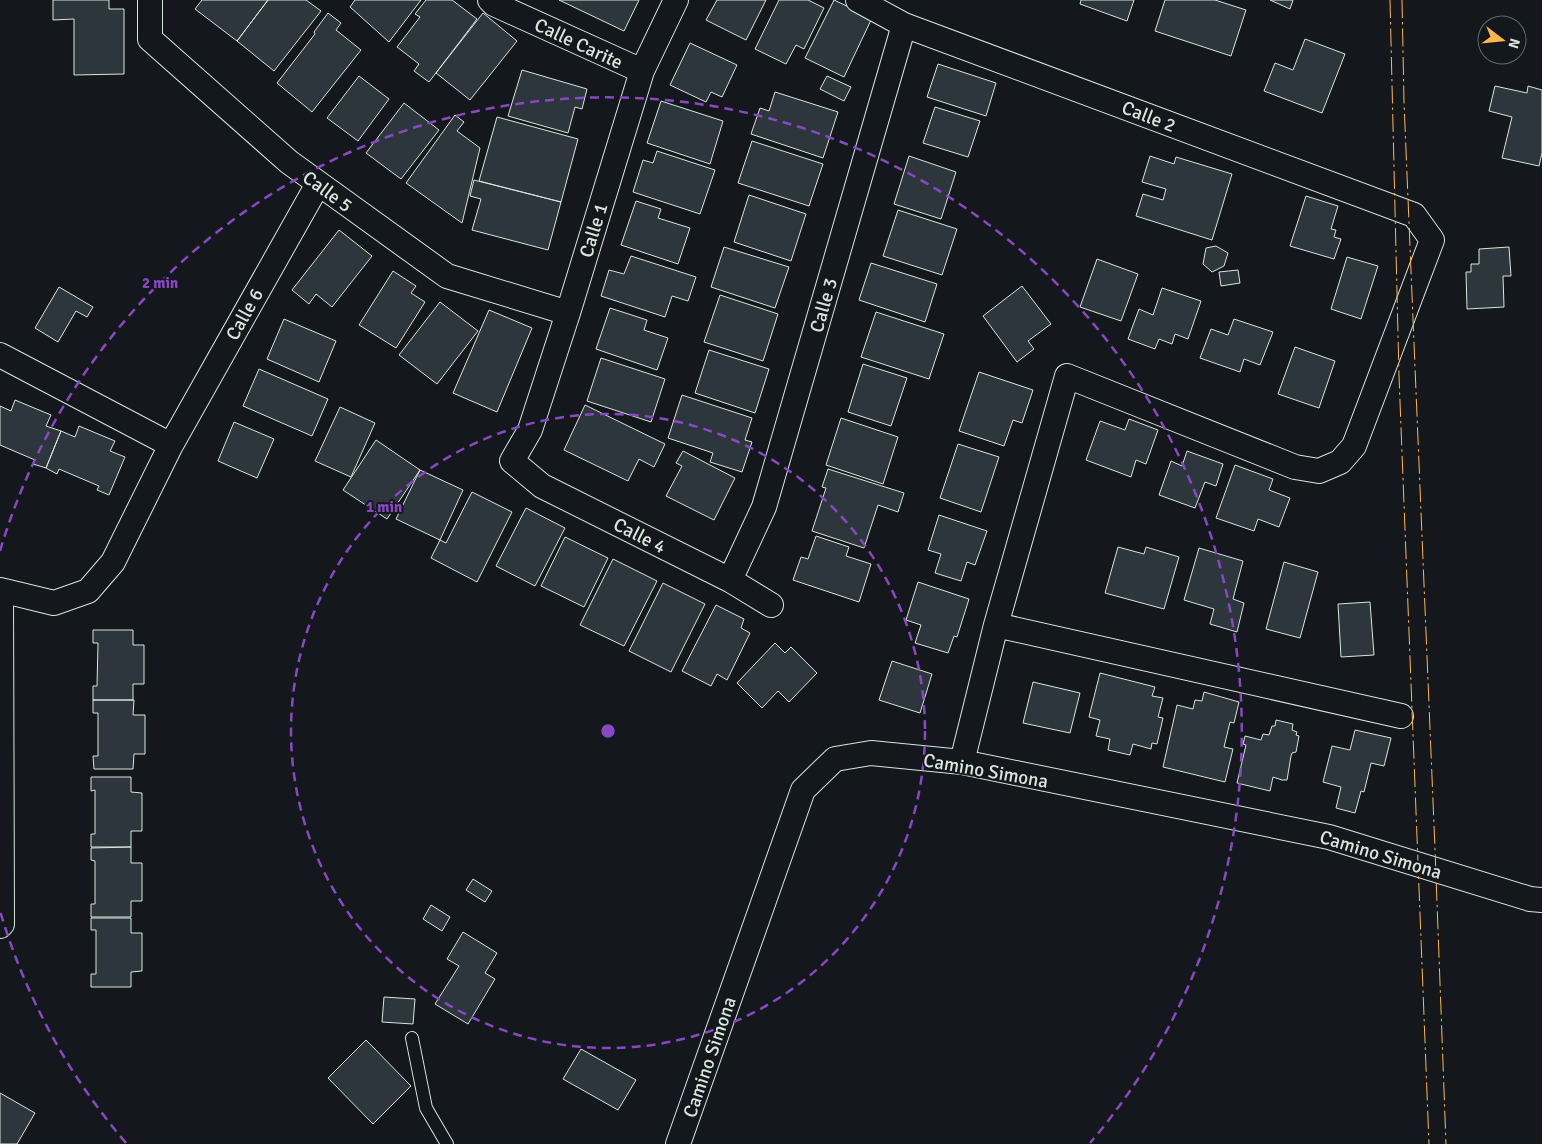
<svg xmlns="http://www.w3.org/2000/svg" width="1542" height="1144" font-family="Signika,sans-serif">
<rect width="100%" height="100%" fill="#14181c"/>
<path fill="#2c363c" stroke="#d8e6dc" d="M53,0h56v9h15v65l-50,1v-56l-21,1z
M202,0h66l-31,41 -42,-32z
M268,0h38l15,11 -47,60 -37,-30z
M355,0h66l-32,42 -39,-35z
M426,0h26l25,19 -48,63 -15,-11 5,-7 -22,-17 23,-30 -5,-3z
M559,0h80l-15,31z
M717,0h49l-20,40 -40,-20z
M779,0h29l16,8 -20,41 -8,-4 -10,19 -31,-15z
M834,0l38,18 -28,59 -39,-19z
M1081,0h53l-7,21 -47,-17z
M1165,0h50l31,10 -15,46 -76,-25z
M1270,0h23l-3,9z
M328,13l13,10 -5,7 25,20 -49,62 -35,-29 38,-49 -1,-2z
M483,13l34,28 -47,59 -34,-27z
M1305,39l40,15 -23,59 -58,-22 11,-28 18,7z
M690,43l47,22 -15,32 -11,-5 -5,10 -36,-17z
M938,64l58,19 -10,33 -59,-19z
M522,70l65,19 -5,20 -7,-2 -7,26 -60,-17z
M359,76l30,23 -31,42 -31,-23z
M827,76l24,11 -7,14 -24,-12z
M1495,86l32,7 1,-7 14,4v63l-3,13 -37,-8 10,-41 -23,-6z
M775,92l63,20 -15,46 -72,-24 9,-26 9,3z
M661,101l62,20 -13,43 -63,-21z
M404,103l35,27 -38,49 -35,-26z
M935,107l45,14 -12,36 -45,-14z
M455,115l9,7 -7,9 23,17 -18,75 -56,-40z
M497,117l81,22 -17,63 -82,-21z
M752,141l71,23 -14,42 -71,-23z
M657,151l58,19 -15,44 -67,-22 10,-32 10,3z
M909,156l47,16 -15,47 -47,-15z
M1150,156l24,8 2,-7 56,17 -20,66 -76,-24 7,-22 20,6 3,-11 -24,-7z
M474,180l87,22 -13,48 -76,-20 9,-31 -11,-3z
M749,195l57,19 -15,47 -57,-19z
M1306,196l32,10 -7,23 5,1 -2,7 7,2 -7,20 -44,-13z
M636,201l25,8 -3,9 32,10 -12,36 -57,-19z
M898,210l59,19 -15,46 -59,-19z
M339,230l33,26 -40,51 -16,-13 -7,10 -17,-14z
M1216,246l12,7 -4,13 -12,6 -9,-8 3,-16z
M724,247l65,20 -14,41 -64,-21z
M1509,247l2,29h-8l1,31 -37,2 -1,-37h5v-8h8v-15z
M631,256l65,21 -8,24 -16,-5 -7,21 -64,-21 8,-26 15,4z
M1347,257l31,9 -17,53 -30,-10z
M1097,259l41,15 -17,47 -41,-14z
M871,263l66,21 -12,38 -66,-22z
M1238,270l2,13 -19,3 -2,-14z
M393,271l23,15 -5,7 14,9 -29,46 -37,-23z
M1022,286l29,38 -23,17 6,8 -17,13 -34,-46z
M59,287l34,20 -6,10 -11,-6 -18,31 -23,-14z
M1162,288l39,13 -13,38 -13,-5 -3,10 -13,-5 -4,10 -27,-10 11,-30 14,6z
M720,295l58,19 -15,47 -59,-19z
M440,302l38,29 -41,53 -38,-29z
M610,308l37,12 -3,10 24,8 -11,32 -61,-21z
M489,310l43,18 -35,84 -44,-19z
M876,312l68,22 -15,45 -68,-22z
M284,319l52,22 -17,41 -52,-23z
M1234,319l39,13 -13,33 -16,-6 -4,13 -40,-14 11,-29 17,6z
M1295,347l40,14 -16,47 -41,-14z
M709,350l60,19 -14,44 -60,-20z
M601,358l64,21 -14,43 -64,-21z
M863,364l44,14 -16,48 -43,-14z
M259,369l69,30 -16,37 -69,-30z
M979,372l54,18 -11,33 -9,-3 -9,26 -45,-15z
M682,395l70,23 -7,22 7,2 -10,30 -32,-10 3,-9 -45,-15z
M15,400l36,15 -5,11 15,5 -15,37 -13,-4 2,-4 -35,-15v-39l11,5z
M585,405l80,39 -11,23 -15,-8 -11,22 -64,-31z
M340,407l35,16 -24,54 -36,-16z
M841,418l57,19 -15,47 -57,-19z
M1129,419l29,11 -12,34 -10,-4 -5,17 -45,-17 14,-39 25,9z
M234,422l40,17 -17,39 -39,-17z
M79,426l36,15 -5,10 15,6 -16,38 -12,-5 2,-4 -40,-17 -2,5 -11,-6 15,-37 14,6z
M376,440l44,30 -33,49 -44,-29z
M958,444l41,13 -18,55 -41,-14z
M683,451l52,27 -21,42 -48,-24 16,-30 -6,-3z
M1187,451l36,13 -7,22 -11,-4 -10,26 -36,-13 12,-34 11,5z
M1235,465l38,14 -4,11 21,8 -11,29 -21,-8 -4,12 -38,-13z
M828,469l76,24 -6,19 -20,-7 -14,43 -52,-17 14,-43 -4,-1z
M420,470l43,20 -23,50 -44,-21z
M472,492l40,20 -35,70 -46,-24 9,-18 6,3z
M526,508l39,20 -30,58 -39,-20z
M939,515l48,16 -12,34 -8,-3 -6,19 -26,-8 6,-19 -13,-4z
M816,536l33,11 -3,9 25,8 -12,38 -66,-22 8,-23 7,2z
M565,537l43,21 -24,49 -43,-21z
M1118,547l26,7 2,-7 33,10 -15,52 -59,-16z
M1199,548l44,13 -10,38 11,4 -7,29 -27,-8 4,-15 -30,-9z
M613,559l44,22 -33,65 -44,-21z
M1284,562l34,10 -18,66 -34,-9z
M918,582l51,17 -12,38 -3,-1 -6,17 -33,-10 6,-18 -15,-5z
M663,583l42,21 -34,68 -42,-21z
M1370,602l4,53 -33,2 -3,-53z
M716,605l28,14 -3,9 9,5 -23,47 -10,-6 -6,12 -29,-15z
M93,630h40v15h11v39h-11v16h-40v-14h4l1,-43h-5z
M775,643l10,10 6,-6 26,26 -28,29 -11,-11 -16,17 -25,-25z
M892,661l40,13 -12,39 -41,-13z
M1100,673l55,14 -3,9 11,2 -5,19 5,1 -6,26 -5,-1 -1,6 -18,-5 -3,11 -22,-5 2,-11 -14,-3 4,-16 -11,-3z
M1033,682l47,11 -10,40 -47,-10z
M1204,692l35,10 -5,21 -4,-1 -6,25 9,2 -8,33 -62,-15 14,-62 16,4 2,-9 7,1z
M93,700h41l-1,15h12v39h-11l-1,15h-39l-1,-13h5v-43h-5z
M1276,720l17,4 -1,6 5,2 -1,3 3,1 -3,16 -4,1 -1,3 -4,24h-5l-9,-3 -3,14 -33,-8 9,-38 -3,-1 2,-8 16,4 2,-6 6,1 3,-9h3z
M1355,730l36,8 -7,28 -13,-3 -7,29 -3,-1 -6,22 -19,-5 5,-21 -18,-5 9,-36 18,4z
M91,777h40v15l11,1v38h-11v16h-40v-13h4v-44l-4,1z
M131,847v16h11v38h-11v16h-40v-13h4v-43l-4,-1v-12z
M473,879l19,12 -7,11 -19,-12z
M431,905l19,12 -8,14 -19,-12z
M91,918h40v15h11v38l-11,1v15h-40v-13h5v-44h-5z
M463,932l34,21 -12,20 10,6 -27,45 -33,-20 24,-38 -12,-7z
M384,997l31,2 -2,25 -31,-2z
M366,1040l45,46 -38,38 -45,-46z
M581,1049l55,31 -18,30 -55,-31z
M0,1093l35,20 -18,31h-17z"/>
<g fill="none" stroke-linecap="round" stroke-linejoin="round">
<defs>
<path id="service" d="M412,1038l14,70 21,36"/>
<path id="minor" d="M150,0v39l139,123 158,114 121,37
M490,0l4,4 148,67
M676,0l-34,71 -74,242 -38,117 -18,31 30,25 188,94 41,25
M858,0l46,25 510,190 18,25 -78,206 -14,16 -21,9 -24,-4 -228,-91 -71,249 -34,137
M0,355l171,90
M730,580l34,-73 140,-482
M0,590l54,13 34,-12 25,-29 58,-117 147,-261
M996,625l405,91
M0,926l2,-2 -1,-333
M678,1144l125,-354 32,-31 36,-6 91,9 367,75 201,62 12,1"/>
</defs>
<use href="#service" stroke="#d8e6dc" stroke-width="14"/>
<use href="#minor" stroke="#d8e6dc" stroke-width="26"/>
<use href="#service" stroke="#14181c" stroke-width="12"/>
<use href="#minor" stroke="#14181c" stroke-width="24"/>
<path stroke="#ffb74d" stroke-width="1" stroke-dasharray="18 4 2.5 4" stroke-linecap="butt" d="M1390,0l9,376 30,768
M1402,0l2,102 31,747 11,295"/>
</g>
<g fill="none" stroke="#8948c3" stroke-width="2.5" stroke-dasharray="9 6">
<circle cx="608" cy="731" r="317"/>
<path d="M126 1143A634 634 0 0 1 0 911M0 551A634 634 0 1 1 1090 1143"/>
</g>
<g text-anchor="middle" stroke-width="4" stroke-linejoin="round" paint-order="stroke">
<g font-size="19" fill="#d8e6dc" stroke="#14181c">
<text transform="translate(579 43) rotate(25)" y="7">Calle Carite</text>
<text transform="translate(1149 116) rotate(21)" y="7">Calle 2</text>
<text transform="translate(328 191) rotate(36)" y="7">Calle 5</text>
<text transform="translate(593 230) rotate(-73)" y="7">Calle 1</text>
<text transform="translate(823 305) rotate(-74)" y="7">Calle 3</text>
<text transform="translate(244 314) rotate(-61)" y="7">Calle 6</text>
<text transform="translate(640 535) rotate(27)" y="7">Calle 4</text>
<text transform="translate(986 770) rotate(10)" y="7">Camino Simona</text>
<text transform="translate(1381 854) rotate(17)" y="7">Camino Simona</text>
<text transform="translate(709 1057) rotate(-71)" y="7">Camino Simona</text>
</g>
</g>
<circle cx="608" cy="731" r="8" fill="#8948c3" stroke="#14181c" stroke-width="2.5"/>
<g font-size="15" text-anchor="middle" font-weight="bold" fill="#8948c3" stroke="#14181c" stroke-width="4" stroke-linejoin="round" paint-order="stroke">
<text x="160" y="288">2 min</text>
<text x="384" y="512">1 min</text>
</g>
<g transform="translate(1502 40) rotate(106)"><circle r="24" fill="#14181c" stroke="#626a69"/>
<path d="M0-4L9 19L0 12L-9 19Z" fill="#ffb74d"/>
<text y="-8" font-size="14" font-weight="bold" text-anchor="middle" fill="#d8e6dc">N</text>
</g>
</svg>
